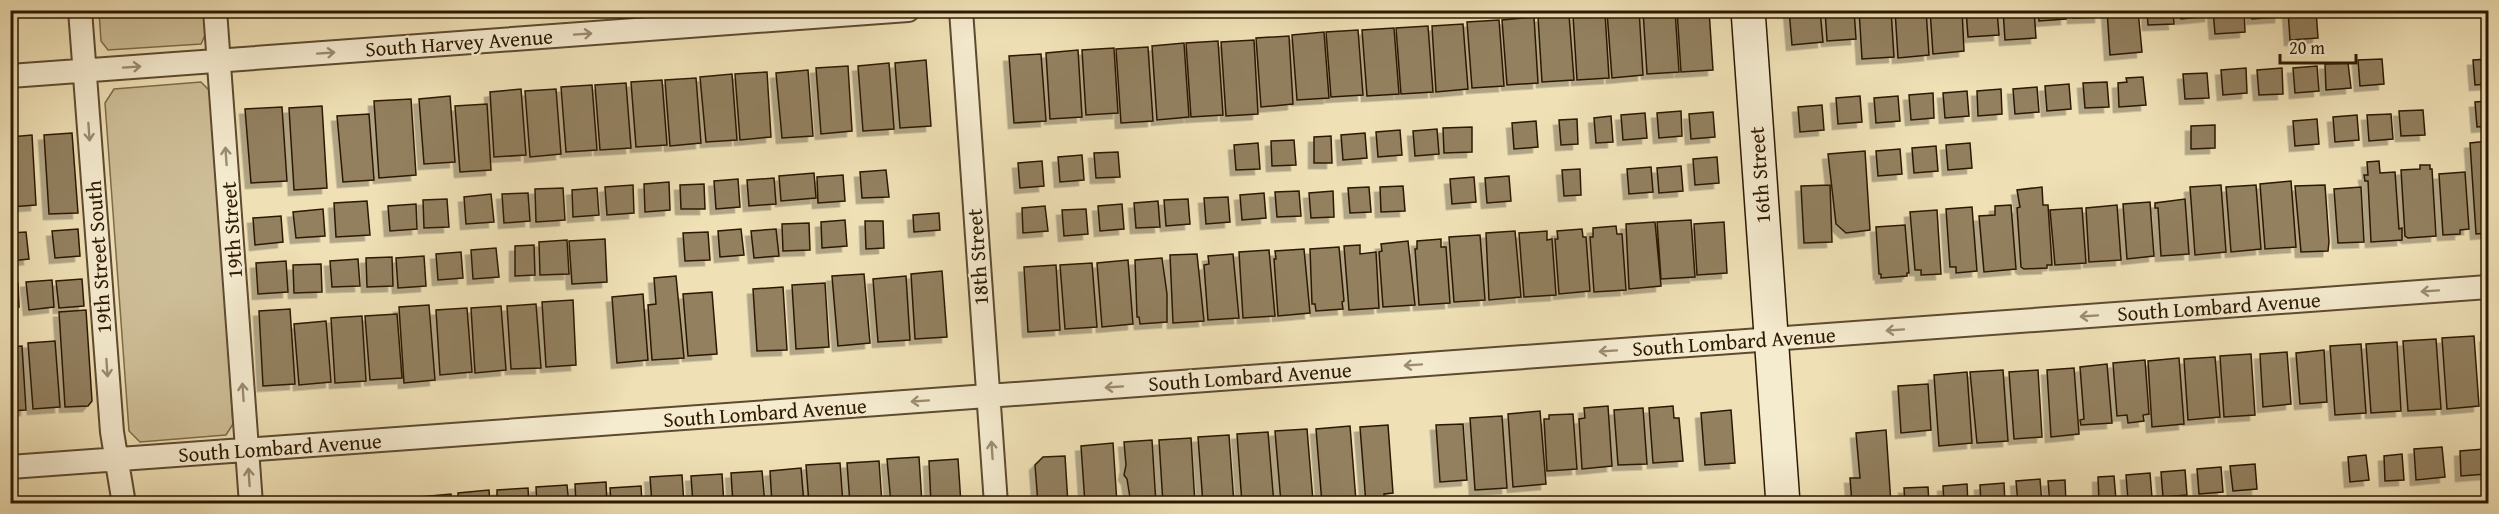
<svg xmlns="http://www.w3.org/2000/svg" width="2499" height="514" font-family="'Gentium Book Plus',serif">
<defs>
<filter id="shadow"><feDropShadow dx="-5.5" dy="5.5" stdDeviation="0" flood-color="#0004"/></filter>
</defs>
<rect width="100%" height="100%" fill="#efe0b5"/>
<filter id="stains"><feTurbulence type="fractalNoise" baseFrequency=".00333" numOctaves="4"/><feColorMatrix values="0 0 0 0 .2 0 0 0 0 .09 0 0 0 0 .02 0 0 0 .5 -.17"/></filter>
<radialGradient id="worn" r=".72"><stop offset=".6" stop-color="#630" stop-opacity="0"/><stop offset="1" stop-color="#630" stop-opacity=".3"/></radialGradient>
<path fill="#cebe97" stroke="#7e6c4c" stroke-width="1.5" d="M99,11h105l2,22 -5,11 -93,6 -7,-9z
M201,82l10,10 22,332 -7,11 -86,7 -11,-11 -24,-328 9,-14z"/>
<path fill="#92805f" stroke="#2d1902" stroke-width="1.5" filter="url(#shadow)" d="M1639,10l4,65 -31,3 -5,-66z
M1643,10h32l4,62 -32,2z
M1677,10h32l4,60 -32,2z
M1789,10h31l3,32 -31,3z
M1825,10h29l2,29 -29,2z
M1859,10h32l3,47 -32,2z
M1895,10h31l3,45 -31,3z
M1930,10h32l2,41 -31,3z
M1966,10h31l2,25 -31,2z
M2003,10h31l2,28 -31,2z
M2038,10h27l1,9 -27,2z
M2073,10h27v7l-27,1z
M2107,10h31l4,42 -32,3z
M2147,10h26l1,14 -26,1z
M2180,10h30v6l-29,3z
M2213,10h31l1,22 -30,2z
M2252,10h28v7l-28,2z
M2288,10h28l2,28 -28,2z
M1605,13l4,65 -32,2 -4,-65z
M1569,15l5,65 -32,2 -4,-65z
M1534,17l4,66 -31,2 -5,-65z
M1499,20l5,66 -32,2 -5,-66z
M1463,24l5,65 -32,3 -4,-66z
M1428,26l5,66 -32,2 -5,-66z
M1394,28l5,66 -32,2 -5,-66z
M1358,30l5,65 -32,2 -5,-65z
M1324,32l5,66 -32,2 -5,-65z
M1289,36l4,68 -32,3 -5,-69z
M1254,40l4,74 -32,2 -5,-74z
M1218,41l5,74 -32,2 -5,-74z
M1184,43l5,74 -32,3 -5,-74z
M1148,47l5,74 -32,2 -5,-74z
M1114,48l4,65 -32,2 -4,-65z
M1078,50l4,67 -32,2 -4,-66z
M1041,54l5,67 -32,2 -5,-67z
M2382,59l2,25 -24,2 -2,-26z
M2488,59v25l-13,1 -2,-25z
M926,60l5,66 -31,2 -5,-65z
M889,63l5,66 -31,2 -5,-65z
M2348,63l3,25 -25,2 -1,-26z
M848,66l4,65 -31,3 -5,-66z
M2317,66l2,25 -24,2 -2,-25z
M2246,68l1,25 -24,2 -2,-25z
M2282,68l1,26 -24,1 -2,-25z
M808,70l5,66 -31,2 -6,-65z
M767,72l4,65 -31,3 -5,-66z
M2207,73l2,25 -24,1 -2,-25z
M732,74l5,66 -31,2 -6,-65z
M2143,77l3,28 -27,2 -1,-24 9,-1 -1,-4z
M696,78l5,65 -31,3 -5,-66z
M662,80l5,65 -31,2 -5,-65z
M2107,82l2,25 -24,1 -2,-25z
M626,83l5,65 -31,2 -5,-65z
M2069,84l2,25 -24,2 -2,-25z
M592,85l5,65 -31,2 -5,-65z
M2037,87l2,25 -24,2 -2,-25z
M521,89l5,66 -32,2 -4,-65z
M556,89l5,65 -31,3 -5,-66z
M2001,89l1,25 -24,2 -1,-25z
M1967,91l2,25 -24,2 -2,-25z
M1933,93l1,25 -23,2 -2,-25z
M450,96l5,66 -31,2 -5,-65z
M1860,96l2,26 -24,2 -2,-26z
M1898,96l2,25 -24,2 -2,-25z
M411,99l5,76 -37,3 -5,-77z
M2488,101v25l-11,1 -2,-25z
M487,104l4,66 -31,2 -5,-66z
M1822,105l2,25 -24,2 -2,-25z
M322,106l5,82 -33,2 -5,-82z
M282,107l5,74 -36,2 -6,-74z
M2423,110l2,25 -24,1 -2,-25z
M1681,111l1,25 -23,2 -2,-25z
M1713,112l2,25 -24,2 -2,-25z
M1645,113l2,25 -24,2 -2,-25z
M369,114l5,66 -31,2 -6,-66z
M2391,114l2,25 -24,2 -2,-26z
M2357,115l2,25 -24,2 -2,-25z
M1611,116l2,26 -17,1 -2,-25z
M1577,119l1,25 -17,1 -2,-25z
M2317,119l2,25 -24,2 -2,-25z
M1536,121l2,26 -24,2 -2,-26z
M2215,125v23l-24,1v-23z
M1472,127v25l-28,1 -1,-25z
M1437,129l2,25 -24,2 -2,-25z
M1400,130l2,25 -24,2 -2,-25z
M72,133l6,80 -29,1 -5,-79z
M1365,133l2,25 -24,2 -2,-25z
M32,135l4,70 -26,2v-70z
M1331,136l1,27h-18v-26z
M1294,140l2,25 -24,1 -1,-25z
M2488,141v92l-12,1 -6,-91z
M1258,143l2,26 -24,1 -2,-25z
M1970,143l2,25 -24,2 -2,-25z
M1936,146l2,25 -24,2 -2,-25z
M1900,149l2,25 -24,2 -2,-25z
M1865,151l5,79 -24,3 -10,-9 -8,-70z
M1118,152l2,25 -24,1 -2,-25z
M1082,155l2,25 -24,2 -2,-25z
M1717,157l2,26 -24,2 -2,-26z
M1042,161l2,25 -24,2 -2,-25z
M2379,161l1,12 15,-1 4,57 3,-1v12l-31,2 -3,-61h-3l-1,-6h4l-1,-13z
M2420,165h10v4h2l4,67 -28,2 -3,-2 -4,-66 19,-1z
M1681,166l2,25 -24,2 -2,-25z
M1651,167l2,25 -24,2 -2,-25z
M1580,169l1,26 -17,1 -2,-26z
M886,170l3,27 -27,1 -2,-26z
M2465,172l4,57 -9,1v4l-17,1 -4,-61z
M814,173l2,25 -35,3 -2,-25z
M843,175l2,26 -27,2 -1,-26z
M1509,176l2,25 -24,2 -2,-25z
M1474,177l2,25 -24,2 -2,-25z
M774,178l2,26 -27,2 -2,-26z
M738,179l2,28 -24,2 -2,-28z
M2291,181l5,66 -31,2 -5,-65z
M669,182l1,28 -25,2 -1,-28z
M704,184l1,25h-24l-1,-24z
M633,185l1,28 -27,2 -2,-28z
M1830,185l2,57 -28,1 -3,-57z
M2221,185l5,67 -31,3 -5,-68z
M2256,185l5,64 -30,3 -5,-65z
M2325,185l4,57 -1,9 -27,1 -6,-66z
M1403,186l2,25 -24,1 -1,-25z
M1369,187l2,25 -21,1 -2,-25z
M2042,187l1,18h5l4,60h-5v3l-23,1 -3,-2 -4,-59 3,-1 -3,-17z
M2361,187l3,55 -26,1 -4,-54z
M563,188l2,32 -29,2 -1,-33z
M597,188l2,27 -26,2 -1,-27z
M1299,191l2,25 -24,1 -2,-25z
M1333,191l1,26 -23,1 -2,-25z
M528,193l2,28 -26,2 -2,-29z
M1264,193l2,25 -24,2 -2,-25z
M491,194l3,28 -28,2 -2,-27z
M1228,197l2,25 -24,2 -2,-26z
M447,199l2,28 -25,1 -1,-28z
M1188,199l2,25 -24,2 -2,-26z
M2185,199l4,55 -28,2 -3,-48h-3v-5z
M367,201l3,34 -34,2 -2,-34z
M1158,201l2,26 -24,1 -2,-25z
M2150,202l4,54 -27,3 -4,-55z
M416,204l1,25 -27,2 -2,-25z
M1122,204l2,25 -24,2 -2,-25z
M2011,205l5,64 -32,3 -5,-56 16,-1v-9z
M2117,205l4,55 -32,2 -3,-54z
M1045,206l3,25 -25,2 -1,-25z
M1972,207l5,64 -21,2v-6h-6l-4,-58z
M2082,208l4,55 -31,2 -5,-55z
M323,209l2,27 -29,2 -3,-26z
M1086,209l2,25 -24,2 -2,-26z
M1937,210l4,64 -20,1v-5h-6l-5,-58z
M939,213l1,17 -26,2 -1,-17z
M281,216l2,26 -28,3 -2,-27z
M845,220l2,26 -25,2 -1,-26z
M1691,220l4,57 -34,2 -4,-57z
M865,221h18l1,27 -18,1z
M1655,222l6,64 -32,3 -3,-65z
M1724,222l3,51 -30,2 -3,-51z
M809,223l1,27 -27,1 -1,-27z
M1905,225l4,48h-2v3l-26,2v-4h-2l-3,-47z
M1616,226l1,8h5l4,56 -32,2 -4,-55h3v-9z
M78,229l2,27 -25,2 -3,-27z
M741,229l3,26 -24,2 -2,-26z
M776,229l3,27 -25,2 -3,-27z
M1582,229l1,8h3l4,54 -31,3 -4,-55h3l-1,-8z
M1515,231l6,66 -32,3 -3,-67z
M1547,231v9l5,-1 4,56 -32,2 -5,-64z
M26,232l3,27 -19,2v-28z
M708,232l2,28 -25,1 -2,-28z
M1480,235l5,65 -31,2 -5,-65z
M605,239l2,43 -35,2 -3,-43z
M1441,239v8h5l4,56 -31,2 -4,-56h2v-8z
M567,240l2,34 -29,1 -1,-33z
M1408,241l7,64 -32,2 -4,-55 3,-1 -1,-7z
M534,245l1,30 -20,1v-30z
M1360,245v9l16,-2 3,56 -30,2 -5,-64z
M1339,247l5,54 -2,1 1,7 -27,2 -1,-7h-3l-2,-55z
M496,248l3,29 -26,2 -2,-29z
M1304,249l6,64 -32,3 -4,-57h2l-1,-8z
M1269,250l6,66 -32,2 -4,-66z
M461,252l2,26 -25,2 -2,-26z
M1197,254l7,67 -31,2 -3,-68z
M1233,254l6,64 -31,2 -4,-55 5,-1 -1,-8z
M424,256l2,30 -28,2 -2,-30z
M392,257l1,29 -26,1 -1,-29z
M1162,258l5,36v28l-27,2 -1,-7h-2l-2,-57z
M358,259l2,27 -28,1 -2,-26z
M1128,260l5,64 -31,3 -5,-64z
M286,261l2,31 -30,2 -2,-31z
M1092,263l5,64 -32,2 -5,-64z
M321,264l1,28 -28,1 -1,-28z
M1056,265l4,65 -32,2 -4,-65z
M942,271l5,66 -32,2 -4,-65z
M864,274l6,69 -32,3 -6,-70z
M676,276l8,82 -32,2 -4,-55 8,-1 -2,-26z
M906,276l4,64 -32,2 -5,-63z
M82,279l2,27 -25,2 -3,-27z
M52,280l2,27 -25,3 -3,-28z
M18,283l1,24h-9v-23z
M825,283l4,64 -33,2 -4,-64z
M783,287l4,63 -30,1 -4,-62z
M712,292l5,62 -29,2 -5,-62z
M643,294l5,66 -31,3 -5,-66z
M573,300l3,65 -30,2 -4,-65z
M536,304l5,64 -30,1 -4,-63z
M429,305l6,75 -31,3 -5,-76z
M501,306l5,64 -31,3 -4,-65z
M467,308l5,64 -32,3 -4,-65z
M290,309l5,75 -32,2 -4,-75z
M86,310l6,91 -4,5 -23,1 -6,-95z
M397,314l5,64 -32,2 -5,-64z
M362,316l4,65 -31,2 -4,-65z
M326,321l5,61 -32,3 -5,-61z
M2474,336l5,70 -32,3 -5,-71z
M2488,336v65l-3,-64z
M2436,339l5,70 -33,2 -5,-70z
M55,341l5,66 -27,2 -5,-66z
M2397,342l4,69 -30,2 -5,-69z
M2361,344l5,69 -31,2 -5,-69z
M22,346l4,64 -16,1v-64z
M2324,350l3,52 -27,2 -4,-51z
M2287,352l4,52 -28,3 -3,-53z
M2251,354l4,61 -31,2 -4,-61z
M2215,357l5,60 -32,3 -4,-61z
M2179,358l5,66 -32,3 -4,-66z
M2145,360l4,54 -6,1 1,6 -16,2 -1,-8 -10,1 -4,-53z
M2107,364l5,59 -31,2 -1,-5 4,-1 -4,-52z
M2074,368l5,66 -28,3 -4,-67z
M2003,370l5,71 -31,2 -7,-71z
M2038,370l4,67 -28,2 -5,-67z
M1967,372l5,71 -33,3 -5,-71z
M1928,384l3,46 -30,3 -3,-47z
M1608,406l4,60 -30,3 -3,-50 6,-1 -1,-10z
M1673,406l1,12h5l4,43 -30,2 -4,-55z
M1643,408l4,56 -29,1 -4,-55z
M1731,410l4,53 -30,2 -4,-52z
M1540,411l6,73 -33,3 -5,-73z
M1573,414l4,55 -30,2 -3,-52h5v-4z
M1502,416l5,72 -32,2 -5,-72z
M1463,424l4,56 -27,2 -4,-57z
M1388,425l5,68 -9,1 1,10h-19l-6,-77z
M1350,426l6,75 -34,3 -6,-75z
M1307,429l6,72 -32,2 -6,-72z
M1886,430l5,74h-39l-2,-26h10l-4,-45z
M1268,432l6,72h-32l-5,-70z
M1229,435l5,69h-31l-5,-67z
M1191,438l4,66h-32l-4,-64z
M1152,440l4,64h-25l-4,-25 -3,-4 2,-10 -2,-23z
M1113,443l4,61h-32l-4,-58z
M2442,447l3,30 -29,3 -2,-31z
M2484,449l2,25 -25,2 -1,-25z
M2402,454l2,26 -19,1 -1,-25z
M2366,455l3,25 -19,2 -2,-25z
M1065,456l3,48h-30l-3,-39 8,-8z
M919,457l3,47h-31l-4,-45z
M958,459l3,45h-30l-2,-43z
M879,461l3,43h-32l-3,-41z
M840,463l3,41h-34l-3,-39z
M2255,464l2,25 -24,2 -3,-25z
M2221,467l2,25 -24,2 -2,-25z
M801,468l3,36h-32l-2,-33z
M2185,470l2,25 -24,2 -2,-25z
M762,471l3,33h-32l-2,-31z
M2150,473l2,25 -24,2 -2,-25z
M722,474l2,30h-31l-2,-28z
M682,475l2,29h-32l-2,-27z
M2114,476l2,24 -17,1 -1,-24z
M2040,479l2,25h-24l-2,-23z
M2065,480l1,24h-16l-2,-23z
M606,482l1,22h-31l-1,-20z
M2004,483l1,21h-24l-1,-19z
M1967,484l1,20h-24l-1,-18z
M567,485l2,19h-32l-1,-17z
M641,486l1,18h-31l-1,-16z
M1928,487l1,17h-24l-1,-16z
M528,488l1,16h-32v-14z
M489,490l1,14h-32v-11z
M451,494v10h-31l-1,-7z
M2483,495h5v9h-5z
M1723,498v6h-30v-4z
M2475,500v4h-24v-2z
M369,501v3h-31v-1z"/>
<g fill="none" stroke-linecap="round" stroke-linejoin="round">
<defs>
<path id="street" d="M80,10l32,422 12,72
M215,10l36,494
M961,10l35,494
M10,76l898,-66
M10,467l2478,-180"/>
<path id="secondary" d="M1748,10l35,494"/>
</defs>
<use href="#street" stroke="#5e4b2f" stroke-width="26"/>
<use href="#secondary" stroke="#2d1902" stroke-width="36"/>
<use href="#street" stroke="#f5ebcf" stroke-width="22"/>
<use href="#secondary" stroke="#f5ebcf" stroke-width="33"/>
</g>
<defs><path id="oneway-shaft" d="M-6 0H5M1.5-3L5.5 0L1.5 3" fill="none" stroke-width="1.6" stroke-linecap="round" stroke-linejoin="round" transform="scale(1.5)"/></defs>
<g stroke="#9b8c73">
<use href="#oneway-shaft" transform="translate(583 34) rotate(-4)"/>
<use href="#oneway-shaft" transform="translate(326 53) rotate(-4)"/>
<use href="#oneway-shaft" transform="translate(132 67) rotate(-4)"/>
<use href="#oneway-shaft" transform="translate(89 132) rotate(86)"/>
<use href="#oneway-shaft" transform="translate(226 156) rotate(-94)"/>
<use href="#oneway-shaft" transform="translate(2430 291) rotate(176)"/>
<use href="#oneway-shaft" transform="translate(2089 316) rotate(176)"/>
<use href="#oneway-shaft" transform="translate(1895 330) rotate(176)"/>
<use href="#oneway-shaft" transform="translate(1608 351) rotate(176)"/>
<use href="#oneway-shaft" transform="translate(1413 365) rotate(176)"/>
<use href="#oneway-shaft" transform="translate(107 368) rotate(86)"/>
<use href="#oneway-shaft" transform="translate(1114 387) rotate(176)"/>
<use href="#oneway-shaft" transform="translate(243 392) rotate(-94)"/>
<use href="#oneway-shaft" transform="translate(920 401) rotate(176)"/>
<use href="#oneway-shaft" transform="translate(992 450) rotate(-94)"/>
<use href="#oneway-shaft" transform="translate(249 477) rotate(-94)"/>
</g>
<g text-anchor="middle" stroke-width="5" stroke-linejoin="round" paint-order="stroke">
<g font-size="21" fill="#2d1902" stroke="#f5ebcf">
<text transform="translate(459 43) rotate(-4)" y="7">South Harvey Avenue</text>
<text transform="translate(1760 175) rotate(-94)" y="7">16th Street</text>
<text transform="translate(232 230) rotate(-94)" y="7">19th Street</text>
<text transform="translate(99 257) rotate(-94)" y="7">19th Street South</text>
<text transform="translate(978 257) rotate(-94)" y="7">18th Street</text>
<text transform="translate(2219 307) rotate(-4)" y="7">South Lombard Avenue</text>
<text transform="translate(1734 342) rotate(-4)" y="7">South Lombard Avenue</text>
<text transform="translate(1250 377) rotate(-4)" y="7">South Lombard Avenue</text>
<text transform="translate(765 413) rotate(-4)" y="7">South Lombard Avenue</text>
<text transform="translate(280 448) rotate(-4)" y="7">South Lombard Avenue</text>
</g>
</g>
<rect width="2499" height="514" fill="none" stroke="#efe0b5" stroke-width="36"/>
<rect x="12" y="12" width="2475" height="490" fill="none" stroke="#2d1902" stroke-width="3"/>
<rect x="18" y="18" width="2463" height="478" fill="none" stroke="#2d1902" stroke-width="1.5"/>
<path d="M2280 54v9h76v-9" fill="none" stroke="#2d1902" stroke-width="3"/>
<text x="2289" y="54" font-size="18" fill="#2d1902" stroke="#f5ebcf" stroke-width="4.5" paint-order="stroke">20 m</text>
<rect width="100%" height="100%" filter="url(#stains)"/>
<rect width="100%" height="100%" fill="url(#worn)"/>
</svg>
